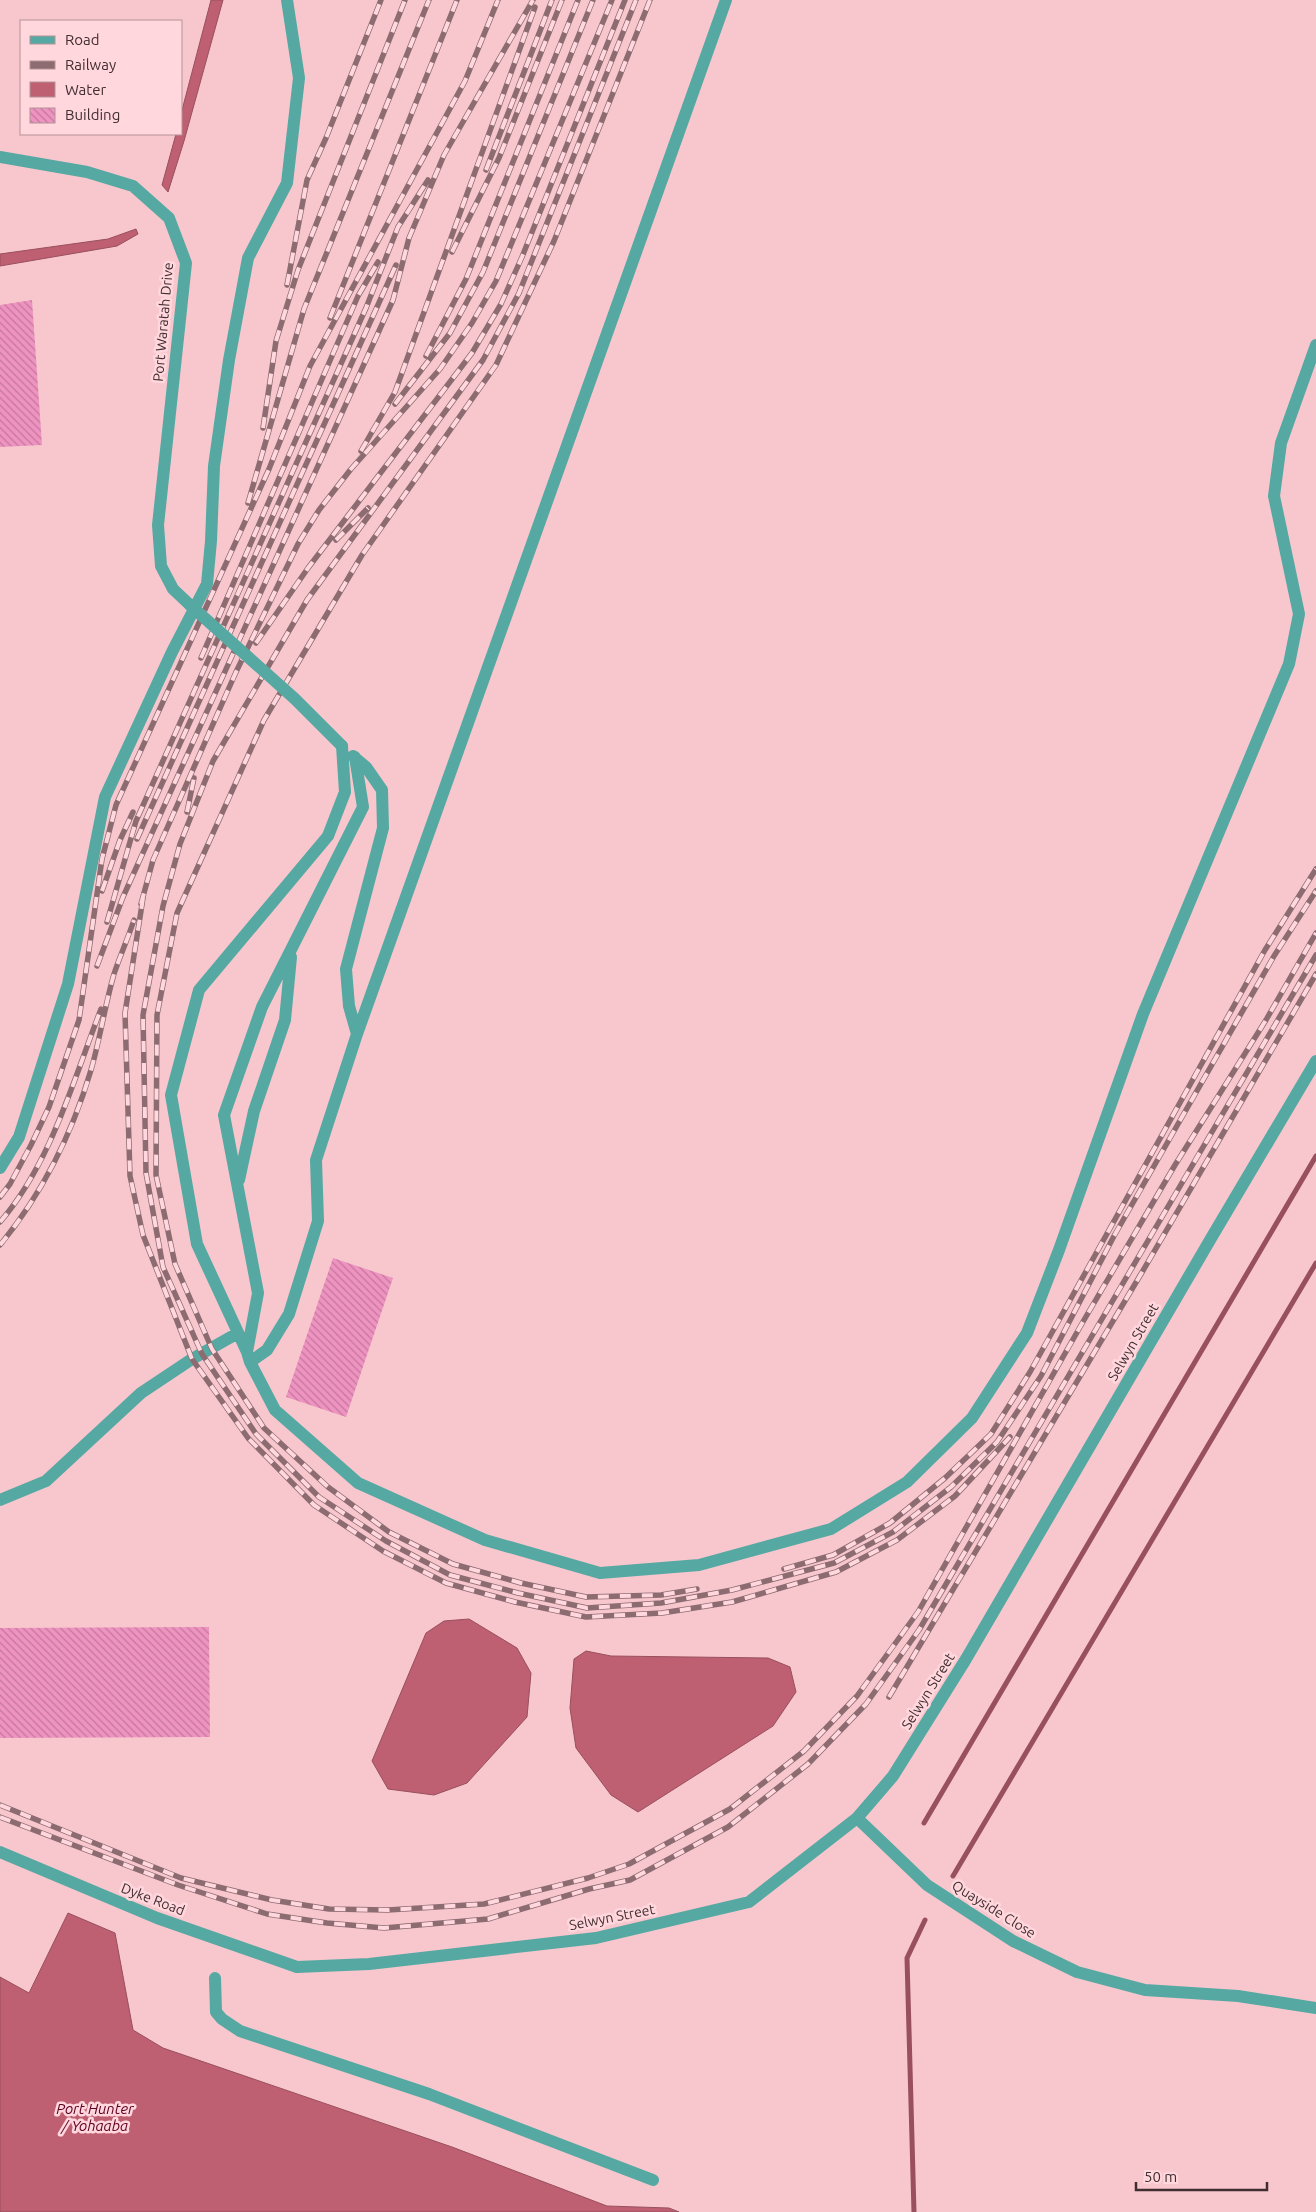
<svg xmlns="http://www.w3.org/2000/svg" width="1316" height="2212" font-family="Ubuntu,sans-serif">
<defs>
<pattern id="building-back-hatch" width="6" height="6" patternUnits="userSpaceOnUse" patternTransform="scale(1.25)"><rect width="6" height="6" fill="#ef93c1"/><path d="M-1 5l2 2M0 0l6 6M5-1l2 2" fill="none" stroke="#c3789d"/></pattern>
</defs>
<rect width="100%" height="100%" fill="#f8c7ce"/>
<path fill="#be5f72" stroke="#98505e" d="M211,0h12l-39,141 -16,51 -6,-7 14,-51h5v-20z
M136,229l2,5 -21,12 -117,20v-12l108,-15z
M469,1619l48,29 14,25 -4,44 -60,66 -33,12 -46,-6 -16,-28 54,-128 18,-12z
M586,1651l25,5 157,2 22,9 6,25 -23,34 -135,86 -27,-17 -35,-47 -6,-40 4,-49z
M68,1913l47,20 18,97 30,18 289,99 155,59 62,2 10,4h-679v-235l29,16z"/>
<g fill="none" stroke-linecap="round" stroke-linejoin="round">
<path stroke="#98505e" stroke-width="5" d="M924,1823l392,-667
M953,1876l363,-613
M914,2212l-7,-254 18,-38"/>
</g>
<path fill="url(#building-back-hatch)" d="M32,300l10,145 -42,2v-142z
M333,1258l60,20 -47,139 -60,-20z
M209,1627l1,110 -210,1v-110z"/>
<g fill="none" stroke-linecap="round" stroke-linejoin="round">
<path stroke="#55a9a2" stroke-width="12" d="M0,157l87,15 46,14 36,32 17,45 -28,262 3,41 12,23 17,16
M342,746l3,46 -17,44 -129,154 -28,105 26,149 50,108 3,10 25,48 83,73 127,57 115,33 99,-8 132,-36 76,-47 65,-64 55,-85 32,-83 84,-236 146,-350 10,-50 -25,-118 7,-53 35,-98
M353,756l13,11 16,23 1,38 -37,141 3,37 8,28
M0,1168l19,-31 49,-153 37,-187 67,-145 35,-68 4,-43 3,-75 15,-106 19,-102 39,-75 12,-105 -12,-78
M239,1180l15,-69 31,-91 6,-63
M247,1352l11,-59 -34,-178 38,-108 101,-200 -8,-50
M250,1362l17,-12 22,-36 29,-93 -2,-61 41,-126 369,-1034
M0,1500l46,-19 95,-88 51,-34 46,-26
M857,1818l70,67 86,56 64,31 68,18 93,6 78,12
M0,1852l157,66 140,49 72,-3 227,-26 153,-36 108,-84 36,-42 73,-117 244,-419 106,-179
M215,1978l1,34 6,7 18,12 189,63 224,86"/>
<defs>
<path id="rail" d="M636,0l-117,293 -36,67 -176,240 -94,161 -33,83 -17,62 -20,109 3,158 17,94 39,87 54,80 63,63 67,44 64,34 68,18 69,15 74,-5 71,-13 102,-27 59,-31 58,-45 46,-45 44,-66 73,-140 160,-280 42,-65
M650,0l-96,241 -58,124 -134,190 -98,165 -87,193 -20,102 -1,160 19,89 37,85 52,79 64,59 61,45 64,32 68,19 65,14 75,-2 36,-6
M486,170l66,-170
M452,252l47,-94 63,-158
M287,285l20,-105 19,-42 55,-138
M330,318l127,-318
M426,356l40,-77 112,-279
M395,404l55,-71 33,-61 110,-272
M263,428l13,-87 22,-71 107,-270
M361,451l34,-59 140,-385
M248,503l56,-194 125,-309
M336,540l32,-32
M256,643l52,-75 164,-215 29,-49 21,-47 103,-257
M201,658l157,-362 20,-34
M187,812l7,-34
M137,839l259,-574
M102,891l18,-51 13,-28
M143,898l-18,115 5,163 13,59 49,124 56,79 66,67 69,46 63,32 69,19 71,15 76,-4 70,-11 104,-30 61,-32 58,-44 55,-59
M141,904l12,-44 83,-188 62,-128 21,-34 32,-41 89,-100 32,-46 24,-42 116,-281
M107,922l29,-101 230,-513 32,-81 30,-47
M97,966l26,-69 270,-597 16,-62 35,-83 89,-155
M0,1197l10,-13 21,-39 18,-38 30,-87 23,-161 14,-54 153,-336 41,-103 155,-285 33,-81
M0,1222c51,-59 73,-141 101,-213
M0,1245c42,-51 72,-111 91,-175 9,-31 14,-65 23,-96 6,-18 14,-36 20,-54
M784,1569l49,-14 57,-32 55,-45 46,-44 39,-62 235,-422 51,-81
M889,1697l252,-423 175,-300
M0,1805l181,73 91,22 57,9 59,1 96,-6 104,-26 41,-14 101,-55 74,-58 53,-55 61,-84 166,-292 91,-155 91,-145 50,-87
M0,1817l178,68 89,29 60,9 57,5 104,-9 101,-30 41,-9 98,-53 80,-63 58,-60 53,-74 397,-675"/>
</defs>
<use href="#rail" stroke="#8c6c71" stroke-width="5.5"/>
<use href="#rail" stroke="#ffd7dd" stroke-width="4" stroke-dasharray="11" stroke-linecap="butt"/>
<path stroke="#55a9a2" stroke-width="12" d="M190,605l105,94 47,47"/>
</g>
<g text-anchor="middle" stroke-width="5" stroke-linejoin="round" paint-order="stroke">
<g font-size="14" fill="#402d30" stroke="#ffd7dd">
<text transform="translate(163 322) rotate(-85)" y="5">Port Waratah Drive</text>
<text transform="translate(1133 1342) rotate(-60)" y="5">Selwyn Street</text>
<text transform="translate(928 1691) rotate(-58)" y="5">Selwyn Street</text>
<text transform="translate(153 1899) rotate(21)" y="5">Dyke Road</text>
<text transform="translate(994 1909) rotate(32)" y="5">Quayside Close</text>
<text transform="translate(612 1917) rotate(-11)" y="5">Selwyn Street</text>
</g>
<g font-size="15" font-style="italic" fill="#5e0123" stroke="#ffd7dd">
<text x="95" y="2114">Port Hunter<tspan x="95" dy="17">/ Yohaaba</tspan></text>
</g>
</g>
<rect x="20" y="20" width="162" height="115" fill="#ffd7dd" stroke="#b39398"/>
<rect x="30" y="36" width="25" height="8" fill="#55a9a2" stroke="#b39398"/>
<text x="65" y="45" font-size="15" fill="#402d30">Road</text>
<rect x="30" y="61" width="25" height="8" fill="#8c6c71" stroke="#b39398"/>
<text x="65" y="70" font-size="15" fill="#402d30">Railway</text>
<rect x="30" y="82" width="25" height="15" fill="#be5f72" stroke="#b39398"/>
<text x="65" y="95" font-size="15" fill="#402d30">Water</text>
<rect x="30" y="108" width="25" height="15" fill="url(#building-back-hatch)" stroke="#b39398"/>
<text x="65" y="120" font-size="15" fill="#402d30">Building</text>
<path d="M1136 2182v8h131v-8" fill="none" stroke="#402d30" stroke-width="2.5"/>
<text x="1144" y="2182" font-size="15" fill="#402d30" stroke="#ffd7dd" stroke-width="4" paint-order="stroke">50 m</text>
</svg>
